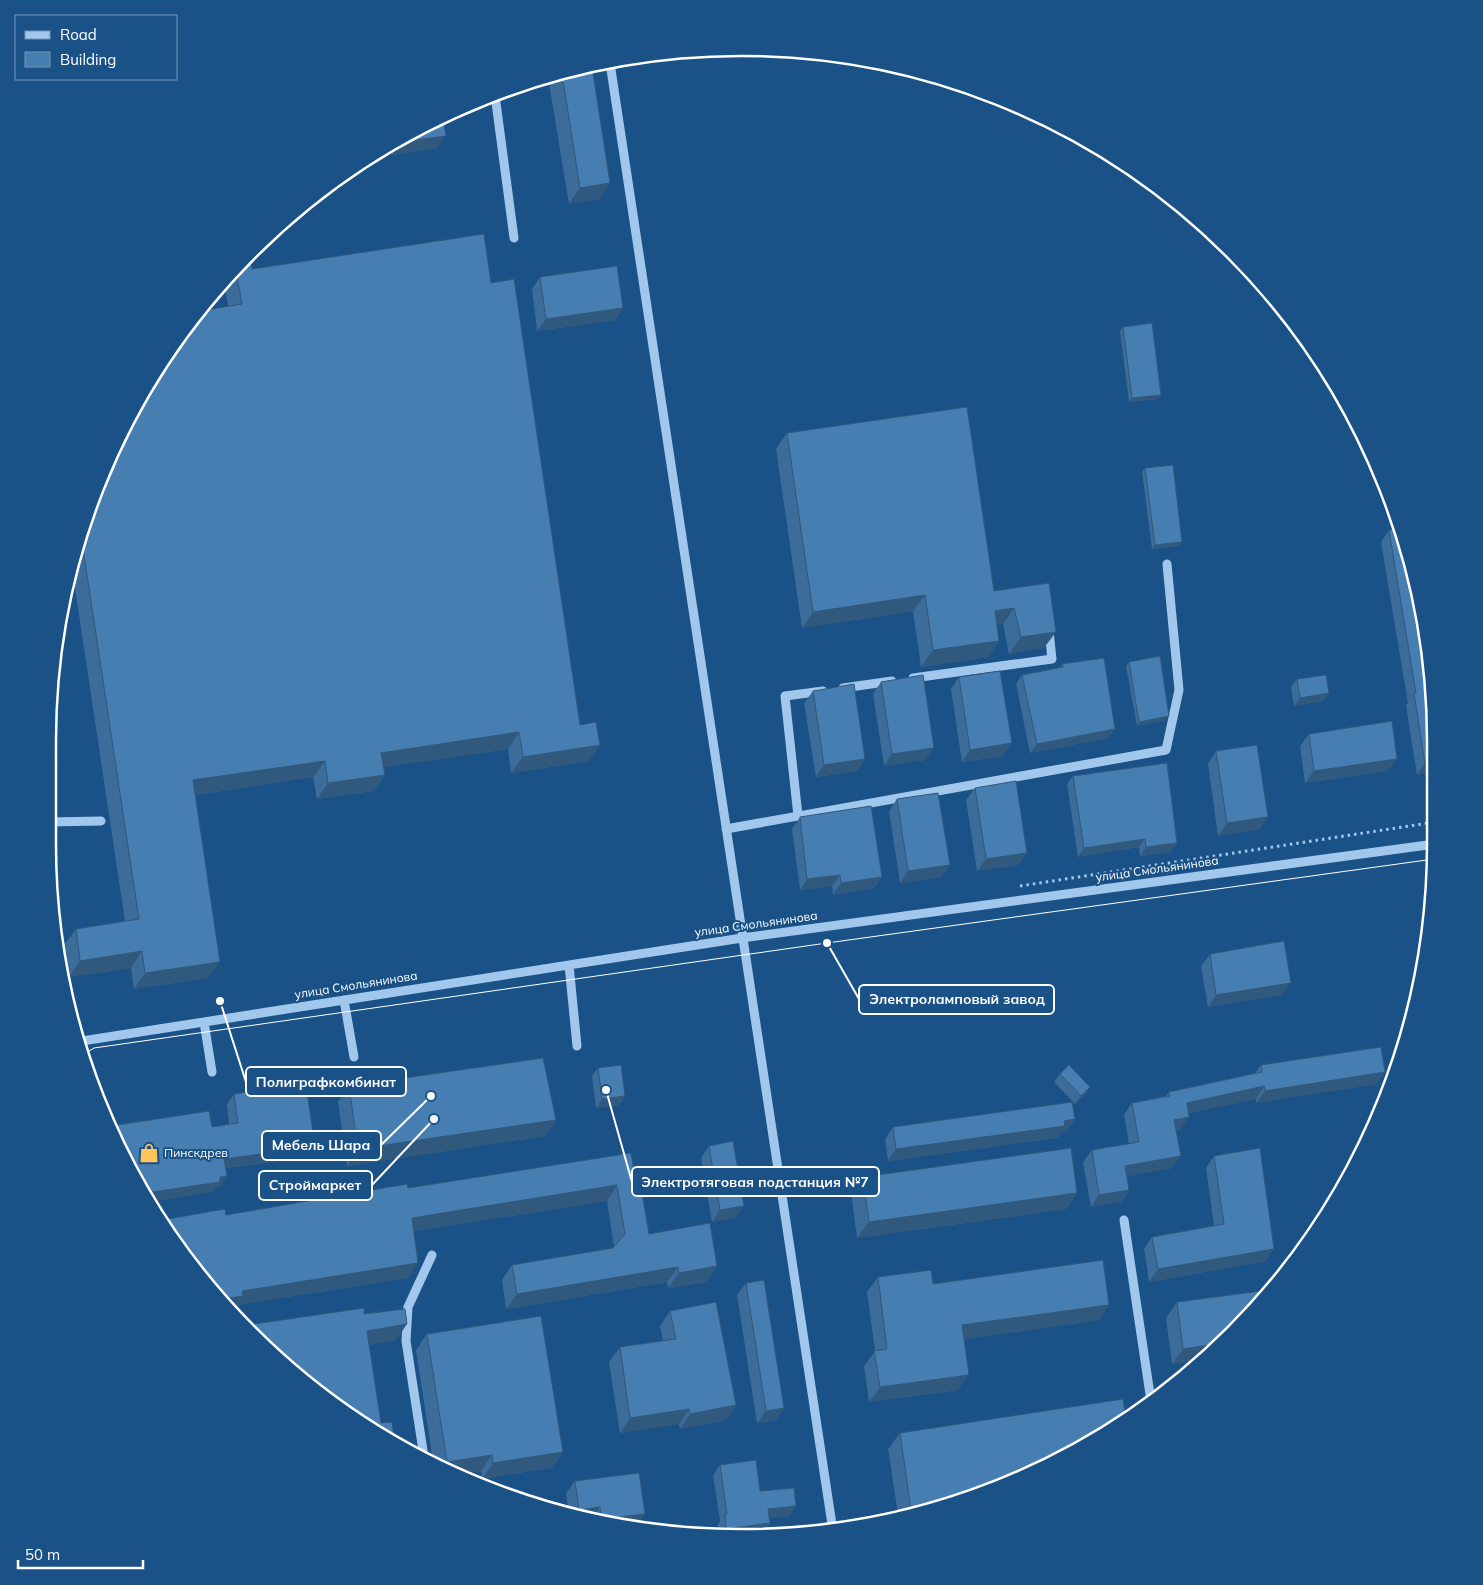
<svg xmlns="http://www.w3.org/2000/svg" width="1483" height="1585" font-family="Mulish,sans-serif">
<rect width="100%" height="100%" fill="#1a5186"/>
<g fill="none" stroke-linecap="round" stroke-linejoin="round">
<path stroke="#a1c8ec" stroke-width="3" stroke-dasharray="2.5 4" stroke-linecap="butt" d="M1020,886l415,-64"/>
<path stroke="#a1c8ec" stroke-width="9" d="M610,63l223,1468
M495,95l19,143
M913,678l139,-19 -3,-28
M843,688l49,-7
M798,816l-13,-120 38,-5
M48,822l53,-1
M726,829l440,-79 13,-60 -12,-126
M569,965l8,81
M344,1000l10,57
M204,1022l8,50
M82,1041l660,-103 693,-94
M1124,1220l27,181
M424,1457l-18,-116 2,-34 24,-52"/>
<path stroke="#fff" stroke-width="1" d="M86,1053l8,-5 733,-105 607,-84"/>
</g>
<path fill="#3c6c99" d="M592,67l18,116 -11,16 -30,5 -21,-127z
M443,118l-6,30 -45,7 -2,-11 4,-3z
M250,256l2,13 239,14 89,442 20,20 -12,16 -77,12 -3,-24 -124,18 1,8 -12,16 -56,8 -4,-22 -118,18 13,183 -74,11 -3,-21 -62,9 -5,-32 12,-16 49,-8 -54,-360 48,-127 109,-128 -4,-23z
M540,277l83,31 -8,12 -78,11 -5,-42z
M1123,327l35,72 -29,3 -9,-71z
M787,433l207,158 55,-8 -5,65 -35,6 -6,-30 -6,1 2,16 -11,16 -67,10 -8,-56 -111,17 -26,-179z
M1145,468l34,78 -27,3 -10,-77z
M1389,530l44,242 -16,3 -11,-70 2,-2 -27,-161z
M1129,662l40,54 -3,4 -29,6 -11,-60z
M1062,664l53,65 -7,9 -78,15 -14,-69 6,-9 38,-8z
M959,677l44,79 -41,6 -11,-73z
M1297,679l32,14 -6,8 -29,5 -3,-19z
M881,682l44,78 -41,6 -11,-72z
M813,691l52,68 -8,12 -41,6 -12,-74z
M1309,734l79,37 -83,12 -5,-37z
M1216,751l44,78 -42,7 -10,-72z
M1073,776l98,76 -31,4 -1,-9 -61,10 -11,-73z
M975,788l43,77 -41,6 -11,-71z
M897,799l53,66 -9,12 -41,6 -11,-72z
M800,817l82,60 -8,11 -41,7 -1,-9 -32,4 -8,-61z
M1210,954l72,41 -74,12 -7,-41z
M1261,1065l124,7 -9,12 -120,19v-4l-67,14 -8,16 -5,1 -4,38 -45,8 2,14 -8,12 -30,5 -8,-45 9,-12 37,-6 -5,-29 8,-12 34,-7 3,-4 86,-19z
M598,1068l27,28 -6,9 -23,3 -4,-32z
M1060,1074l30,13 -5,8 -10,9 -21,-22z
M349,1086l207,34 -11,16 -198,30 -9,-64z
M234,1094l73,63 -81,11 1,8 -7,11h-3l-4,5 -1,-65 17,-3 -2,-20z
M1075,1119l-9,12 -5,1 -4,6 -169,23 -3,-22 8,-12z
M709,1146l26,72 -23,4 -11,-64z
M1214,1156l52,105 -117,21 -5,-33 8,-12 62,-11 -8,-58z
M863,1177l214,16 -11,16 -209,29 -6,-45z
M636,1183l13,51 58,48 -39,6 -1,-6 -161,27 -4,-29 10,-15 101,-17 1,-1 -7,-46 -193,30 -6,47 -172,27 -3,5 -42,-44 35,-51 182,-27z
M878,1277l55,7 166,36 -135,19 -6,51 -89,12 -5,-36 11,-15 -8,-59z
M746,1283l30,137 -19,3 -20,-128z
M1177,1302l55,32 -31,26 -29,4 -6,-46z
M670,1311l66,94 -10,15 -46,9 -1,-5 -59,9 -11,-71 11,-15 43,-6 -3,-15z
M364,1314l32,26 -27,5 12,78 -97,-58 -34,-36 4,-5z
M427,1334l136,118 -12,16 -69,11 -1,-8 -16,3 -32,-13 -17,-111z
M900,1433l107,52 -109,29 -10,-65z
M720,1465l40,26 36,15 -7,10 -20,2 1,5 -7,11 -44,1 -1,-10 2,-4 -7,-46z
M575,1481l61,45 -67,-11 -3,-22z"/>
<path fill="#31587d" d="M446,136l-9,12 -45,7 8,-13z
M610,183l-11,16 -30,5 11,-16z
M623,308l-8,12 -78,11 9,-12z
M1161,395l-3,4 -29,3 3,-4z
M1182,542l-3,4 -27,3 3,-4z
M925,595l-12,16 -111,17 11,-16z
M1014,608l-11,16 -20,3 12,-16z
M1056,632l-12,16 -35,6 12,-17z
M999,641l-11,16 -67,10 12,-17z
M1329,693l-6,8 -29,5 6,-8z
M1169,716l-3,4 -29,6 2,-4z
M1115,729l-7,9 -78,15 7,-9z
M519,732l-11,17 -138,20 11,-16z
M1012,743l-9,13 -41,6 8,-12z
M600,745l-12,16 -77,12 12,-16z
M934,748l-9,12 -41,6 8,-12z
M865,759l-8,12 -41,6 8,-12z
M1397,759l-9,12 -83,12 9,-12z
M325,761l-12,16 -131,20 11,-17z
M1433,762v10l-16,3 8,-12z
M385,775l-12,16 -56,8 11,-16z
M1268,817l-8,12 -42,7 9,-13z
M1145,839l-6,8 -61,10 6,-9z
M1177,843l-6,9 -31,4 6,-9z
M1027,853l-9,12 -41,6 9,-12z
M950,865l-9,12 -41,6 8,-12z
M840,875l-8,11 -32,4 7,-11z
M882,877l-8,11 -41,7 8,-12z
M142,951l-11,17 -62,9 11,-16z
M220,962l-12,16 -74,11 11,-16z
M1291,983l-9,12 -74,12 8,-12z
M1385,1072l-9,12 -120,19 9,-12z
M1264,1086l-8,13 -78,17 9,-13z
M1090,1087l-5,8 -10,9 6,-8z
M625,1096l-6,9 -23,3 6,-9z
M1189,1117l-8,12 -15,4 8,-13z
M1075,1119l-9,12 -5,1 -4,6 -169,23 8,-12z
M556,1120l-11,16 -198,30 11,-17z
M315,1147l-8,10 -90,12 7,-10z
M1181,1156l-9,12 -55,10 8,-12z
M227,1176l-7,11h-3l-4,5 -62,10 -5,-9z
M617,1185l-10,16 -206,32 11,-15z
M1129,1190l-8,12 -30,5 8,-12z
M1077,1193l-11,16 -209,29 12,-16z
M744,1206l-9,12 -23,4 8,-12z
M1274,1249l-8,12 -117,21 9,-13z
M418,1263l-10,15 -172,27 -3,5 -11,-11 20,-8z
M717,1266l-10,16 -39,6 11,-15z
M678,1267l-11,15 -161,27 11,-15z
M1109,1305l-10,15 -148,21 11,-16z
M407,1324l-11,16 -40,7 11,-16z
M1221,1343l-20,17 -29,4 11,-15z
M969,1375l-11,15 -89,12 11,-15z
M736,1405l-10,15 -46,9 10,-15z
M784,1408l-8,12 -19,3 9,-12z
M689,1409l-10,15 -59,9 10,-15z
M563,1452l-12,16 -69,11 11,-16z
M492,1455l-11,16 -16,3 -20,-9 2,-3z
M796,1506l-7,10 -28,3 7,-10z
M600,1507l-8,12 -18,-3 5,-6z
M645,1514l-9,12 -35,-6 1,-1z
M770,1523l-7,11 -41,1 4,-6z"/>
<path fill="#467eb2" stroke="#31587d" d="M592,67l18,116 -30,5 -18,-114z
M443,118l3,18 -46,6v-4z
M484,234l7,49 23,-4 66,446 16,-3 4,23 -77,12 -4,-25 -138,21 4,22 -57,8 -3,-22 -132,19 27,182 -75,11 -3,-22 -62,10 -4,-32 63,-10 -58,-384 38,-101 72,-115 8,-8 43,-7 -6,-33 14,-15 2,13z
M617,266l6,42 -77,11 -6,-42z
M1152,323l9,72 -29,3 -9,-71z
M967,407l27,184 55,-8 7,49 -35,5 -7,-29 -19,3 4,30 -66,9 -8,-55 -112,17 -26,-179z
M1173,465l9,77 -27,3 -10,-77z
M1401,528l29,123 3,111 -8,1 -11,-70h2l-27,-163z
M1160,656l9,60 -30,6 -10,-60z
M1104,658l11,71 -78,15 -15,-69 41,-8 -1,-3z
M1000,671l12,72 -42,7 -11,-73z
M923,675l11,73 -42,6 -11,-72z
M1326,675l3,18 -29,5 -3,-19z
M854,684l11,75 -41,6 -11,-74z
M1392,721l5,38 -83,12 -5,-37z
M1257,745l11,72 -41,6 -11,-72z
M1167,763l10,80 -31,4 -1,-8 -61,9 -11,-72z
M1016,781l11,72 -41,6 -11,-71z
M938,793l12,72 -42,6 -11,-72z
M871,806l11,71 -41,6 -1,-8 -33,4 -7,-62z
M1284,941l7,42 -75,12 -6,-41z
M1381,1047l4,25 -120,19 -1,-5 -77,17 2,14 -15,3 7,36 -56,10 4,24 -30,5 -7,-45 47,-8 -7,-39 38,-7 -1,-4 93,-20 -1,-7z
M543,1058l13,62 -198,29 -9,-63z
M621,1065l4,31 -23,3 -4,-31z
M1069,1065l21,22 -9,9 -21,-22z
M306,1084l9,63 -91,12 3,17 -7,1v5l-74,11 -27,-43 -8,-24 98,-15 3,16 26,-4 -4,-29z
M1072,1102l3,17 -11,2 1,5 -169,23 -3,-22z
M733,1141l11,65 -24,4 -11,-64z
M1071,1148l6,45 -208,29 -6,-45z
M1260,1148l14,101 -116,20 -6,-32 72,-13 -10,-68z
M631,1153l5,30 4,-1 9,52 61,-11 7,43 -38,7 -1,-6 -161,27 -5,-29 101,-17 12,-14 -8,-49 -205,33 6,45 -176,28 1,5 -21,3 -31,-33 -29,-46 63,-11 1,6 181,-31 1,4z
M1103,1260l6,45 -147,20 7,50 -89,12 -6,-36 13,-2 -9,-72 53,-7 2,14z
M764,1280l20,128 -18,3 -20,-128z
M1269,1290l-37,44 -11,9 -38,6 -6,-47z
M716,1302l20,103 -46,9 -1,-5 -59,9 -10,-71 56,-8 -6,-28z
M364,1308v6l41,-5 2,15 -40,7 14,92 11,-1 3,23 -111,-80 -29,-30 -1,-11z
M541,1316l22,136 -70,11 -1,-8 -45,7 -20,-128z
M1123,1399l3,22 -119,64 -96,25 -11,-77z
M756,1460l4,31 34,-3 2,18 -28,3 2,14 -44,6 -1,-15h2l-7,-49z
M639,1473l6,41 -43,5 -2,-12 -21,3 -4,-29z"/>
<defs>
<symbol id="shop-bare" viewBox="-9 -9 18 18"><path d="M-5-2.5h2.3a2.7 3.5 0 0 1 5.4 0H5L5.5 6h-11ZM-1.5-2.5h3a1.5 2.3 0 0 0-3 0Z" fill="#ffc45c" stroke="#1a5186" stroke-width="2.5" paint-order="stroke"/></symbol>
</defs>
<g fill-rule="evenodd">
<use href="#shop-bare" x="135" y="1139" width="28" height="28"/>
</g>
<g text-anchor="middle" stroke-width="4" stroke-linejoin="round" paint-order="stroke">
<g font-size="12" fill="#fff" stroke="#1a5186">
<text transform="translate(1157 869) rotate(-8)" y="4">улица Смольянинова</text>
<text transform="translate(756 924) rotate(-8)" y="4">улица Смольянинова</text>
<text transform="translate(356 985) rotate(-9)" y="4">улица Смольянинова</text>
</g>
<g font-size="12" fill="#fff" stroke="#1a5186" text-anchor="start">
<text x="164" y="1157">Пинскдрев</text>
</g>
</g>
<path d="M0 0H1483V1585H0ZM741 56H742A685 685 0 0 1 1427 741V844A685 685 0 0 1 742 1529H741A685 685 0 0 1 56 844V741A685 685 0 0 1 741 56Z" fill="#1a5186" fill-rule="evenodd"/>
<path fill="none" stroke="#fff" stroke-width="2.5" d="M741 56H742A685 685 0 0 1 1427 741V844A685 685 0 0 1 742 1529H741A685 685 0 0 1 56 844V741A685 685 0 0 1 741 56Z"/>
<path fill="none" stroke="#fff" stroke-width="2" d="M827 943L859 999M220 1001L246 1082M431 1096L381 1145M606 1090L632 1182M434 1119L372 1185"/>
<g fill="#fff" stroke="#1a5186" stroke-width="2">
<circle cx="827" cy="943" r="5"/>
<circle cx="220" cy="1001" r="5"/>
<circle cx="431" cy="1096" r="5"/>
<circle cx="606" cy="1090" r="5"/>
<circle cx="434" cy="1119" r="5"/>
</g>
<g fill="#1a5186" stroke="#fff" stroke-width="2">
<rect x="859" y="985" width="195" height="29" rx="5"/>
<rect x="246" y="1067" width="160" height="29" rx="5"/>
<rect x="262" y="1131" width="119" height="29" rx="5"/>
<rect x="632" y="1167" width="247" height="29" rx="5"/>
<rect x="259" y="1171" width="113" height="29" rx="5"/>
</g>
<g font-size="14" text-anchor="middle" font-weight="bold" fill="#fff">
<text x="957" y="1004">Электроламповый завод</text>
<text x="326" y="1087">Полиграфкомбинат</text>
<text x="321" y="1150">Мебель Шара</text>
<text x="755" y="1187">Электротяговая подстанция №7</text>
<text x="315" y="1190">Строймаркет</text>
</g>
<rect x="15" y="15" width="162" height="65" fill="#1a5186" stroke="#7697b6"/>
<rect x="25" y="31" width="25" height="8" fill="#a1c8ec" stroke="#7697b6"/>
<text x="60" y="40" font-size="15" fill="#ffffff">Road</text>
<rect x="25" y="52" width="25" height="15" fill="#467eb2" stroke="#7697b6"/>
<text x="60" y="65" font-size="15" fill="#ffffff">Building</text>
<path d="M18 1560v8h125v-8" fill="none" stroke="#ffffff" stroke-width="2.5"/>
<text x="25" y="1560" font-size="15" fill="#ffffff" stroke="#1a5186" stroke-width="4" paint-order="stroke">50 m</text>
</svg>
